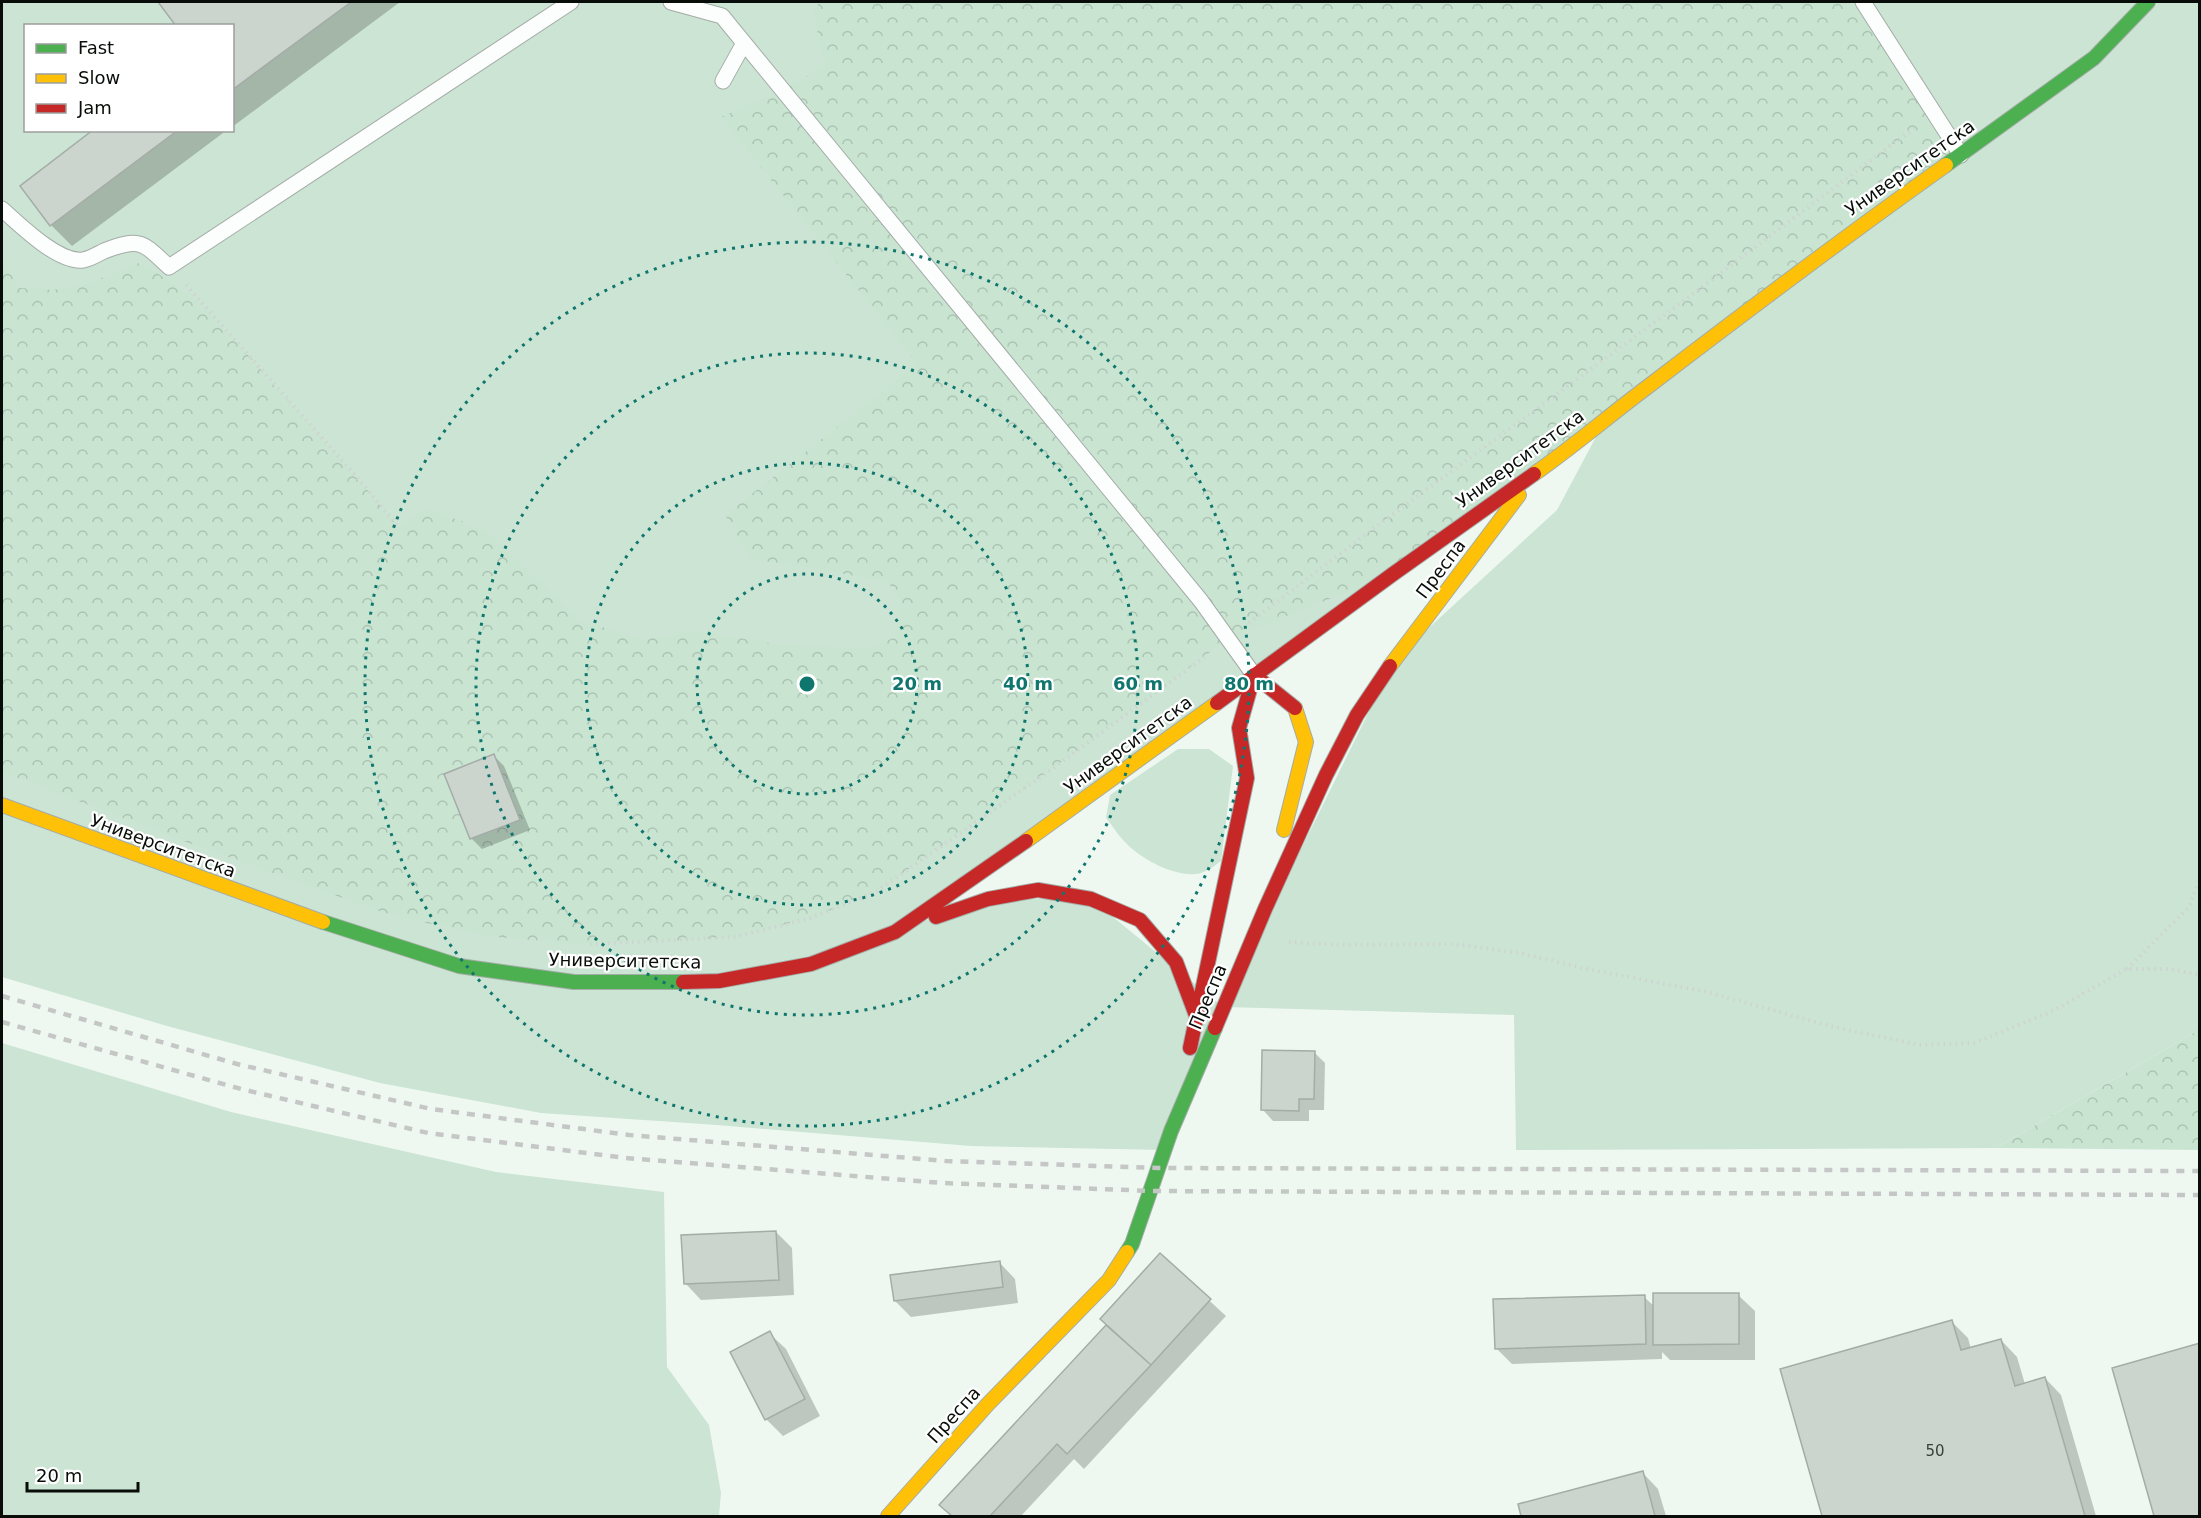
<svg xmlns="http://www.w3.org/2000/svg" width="2201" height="1518" font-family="'DejaVu Sans',sans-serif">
<defs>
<pattern id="forest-crowns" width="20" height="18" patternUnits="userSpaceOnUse" patternTransform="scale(1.5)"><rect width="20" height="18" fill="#c9e5d2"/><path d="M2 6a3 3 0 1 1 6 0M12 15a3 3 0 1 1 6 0" fill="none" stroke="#abc3b3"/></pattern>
</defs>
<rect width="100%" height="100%" fill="#eef8f1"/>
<path fill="#cce4d3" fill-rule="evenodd" d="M2,2h2197v1028l-203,118 -480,2 -2,-135 -290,-8 -58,143 -195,-4 -254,-21 -176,-12 -161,-30 -213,-57 -165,-49zM26,26h206v104h-206zM1606,418l-49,92 -162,149 -172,348 -132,-108h-103l-90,31z
M1178,749h31l24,17 -12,95c-8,6 -16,12 -25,13 -24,2 -57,-16 -72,-33 -7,-7 -12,-16 -18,-23l4,-23z
M2,1043l229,69 265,60 168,20 3,175 42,58 12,68 -2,23h-717z"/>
<path fill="url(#forest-crowns)" d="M820,2h1043l98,153 -568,419 -165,65 -183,135 -168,117 -66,27 -77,19 -73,5 -85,2 -90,-8 -96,-21 -207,-74 -181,-69v-513l18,29 33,2 36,-7 49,-20 22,12 46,33 149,167 44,53 25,-20 60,21 98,92 61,18 56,-8 83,14 86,2 26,-9 8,-36 -15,-21 -136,-22 -26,-44 192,-151 -196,-247 61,-27 43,-24 -12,-55z
M2199,1030v120l-203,-2z"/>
<path fill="#0003" d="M160,2h240l-168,125v-101h-54z
M96,130h131l-155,116 -21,-21 -29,-39z
M494,756l10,10 26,64 -48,19 -11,-11z
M1314,1052l11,11 -1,47h-15v11h-36l-10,-11z
M776,1232l16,16 2,47 -93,5 -16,-17z
M1160,1255l66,61 -142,153 -10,-10 -53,57h-68l-12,-11 167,-180z
M999,1262l16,17 3,24 -107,14 -16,-16z
M1738,1295l17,16v49h-85l-8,-8v7l-150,5 -16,-16 148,-51 10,9z
M1952,1322l16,16 3,11 30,-9 16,17 8,27 20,-6 16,17 35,121h-273l-41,-146z
M769,1333l17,16 34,67 -37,20 -17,-17 -34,-66z
M2200,1344v172h-44l-42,-147z
M1642,1472l16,17 8,27h-143l-3,-11z"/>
<path fill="#ccd4ce" stroke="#a4aca7" stroke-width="1.5" d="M158,2h193l-119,88v-64h-56z
M93,130h85l-128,96 -30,-40z
M494,754l26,66 -50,19 -26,-65z
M1262,1050l53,1 -1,48h-15v12l-38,-1z
M776,1231l3,49 -95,4 -3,-49z
M1160,1253l51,46 -60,66 -51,-46z
M1000,1261l3,26 -109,14 -4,-26z
M1653,1293h86v51l-86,1z
M1645,1295l1,49 -151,5 -2,-50z
M1952,1320l9,30 40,-11 14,47 30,-9 40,139h-263l-42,-147z
M1106,1325l45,40 -84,89 -10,-10 -67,72h-38l-13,-11z
M770,1331l35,68 -40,21 -35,-68z
M2200,1343v173h-46l-42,-148z
M1643,1471l12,45h-134l-3,-12z"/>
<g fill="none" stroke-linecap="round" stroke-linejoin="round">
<defs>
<path id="lane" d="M671,2l51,14 479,585 53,74
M1863,2l98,153
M723,81l21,-38
M2,209c18,16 56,54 81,51 7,-1 15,-6 21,-9 37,-14 38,-9 65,16l402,-265"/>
<path id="fast" d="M1946,165l148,-107 54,-56
M323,922l136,44 115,16h109
M1127,1252l5,-8 39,-113 44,-103"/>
<path id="slow" d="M1534,474c40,-28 77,-60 116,-89 98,-75 196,-149 296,-220
M1390,666l129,-171
M2,805l321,117
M1284,830l22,-88 -11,-34
M1026,841l191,-138
M888,1516l100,-112 121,-124 18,-28"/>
<path id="jam" d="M1217,703l176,-129 141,-100
M936,917l52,-18 50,-9 53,9 49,21 36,42 21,56
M683,982l36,-1 92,-17 84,-32 131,-91
M1215,1028l50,-119 61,-134 31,-60 33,-49
M1190,1048l57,-270 -8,-50 15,-53 41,33"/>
</defs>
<use href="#lane" stroke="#a4aca7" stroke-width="17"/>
<use href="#fast" stroke="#a4aca7" stroke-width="16"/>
<use href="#slow" stroke="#a4aca7" stroke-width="16"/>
<use href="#jam" stroke="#a4aca7" stroke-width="16"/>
<path stroke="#cfd3d1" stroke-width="4" stroke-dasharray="1.5 4.5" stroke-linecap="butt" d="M186,285l169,190 44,53
M1249,623l113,-86 308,-226 244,-183
M1289,942l54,3 110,-1 67,9 67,16 116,22 131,36 86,18 54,-2 79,-32 73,-42h45l29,6
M590,944l144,-7 77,-19 66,-27 168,-117 162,-119
M2127,969l62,-62 11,-29"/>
<use href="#lane" stroke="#fcfefd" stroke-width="15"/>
<use href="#fast" stroke="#4caf50" stroke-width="14"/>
<use href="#slow" stroke="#ffc107" stroke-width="14"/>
<use href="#jam" stroke="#c62828" stroke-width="14"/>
<path stroke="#c4c7c5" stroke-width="4.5" stroke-dasharray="8 8" stroke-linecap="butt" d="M2,996l235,68 194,45 198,26 317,26 214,7 1040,3
M2,1022l239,67 187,44 198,25 317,25 209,8 1048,4"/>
</g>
<g fill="none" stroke="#0f766e" stroke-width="3" stroke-dasharray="3 6">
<circle cx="807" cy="684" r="110"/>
<circle cx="807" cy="684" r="221"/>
<circle cx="807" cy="684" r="331"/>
<circle cx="807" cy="684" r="442"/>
</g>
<g text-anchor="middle" stroke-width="4.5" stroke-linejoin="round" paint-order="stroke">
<g font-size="15" fill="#393f3a">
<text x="1935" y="1456">50</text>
</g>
<g font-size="18" fill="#080d09" stroke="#fff">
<text transform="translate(1910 168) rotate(-35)" y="6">Университетска</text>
<text transform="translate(1520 459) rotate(-36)" y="6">Университетска</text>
<text transform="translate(1441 569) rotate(-53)" y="6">Преспа</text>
<text transform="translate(1128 745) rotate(-36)" y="6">Университетска</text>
<text transform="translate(163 846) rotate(20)" y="6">Университетска</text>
<text transform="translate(625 961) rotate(1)" y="6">Университетска</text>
<text transform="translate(1208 997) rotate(-67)" y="6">Преспа</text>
<text transform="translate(954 1415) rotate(-48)" y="6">Преспа</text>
</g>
</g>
<circle cx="807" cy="684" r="9" fill="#0f766e" stroke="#fff" stroke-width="3"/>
<g font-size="18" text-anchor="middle" font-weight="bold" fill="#0f766e" stroke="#fff" stroke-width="4.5" stroke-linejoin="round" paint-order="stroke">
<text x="917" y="690">20 m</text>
<text x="1028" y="690">40 m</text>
<text x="1138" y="690">60 m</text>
<text x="1249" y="690">80 m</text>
</g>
<rect width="2201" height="1518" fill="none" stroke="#080d09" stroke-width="6"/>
<rect x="24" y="24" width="210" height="108" fill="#ffffff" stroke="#9c9e9d" stroke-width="1.5"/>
<rect x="36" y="44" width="30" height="9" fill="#4caf50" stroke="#9c9e9d" stroke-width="1.5"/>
<text x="78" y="54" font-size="18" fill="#080d09">Fast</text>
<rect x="36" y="74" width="30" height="9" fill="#ffc107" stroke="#9c9e9d" stroke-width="1.5"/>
<text x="78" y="84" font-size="18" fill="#080d09">Slow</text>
<rect x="36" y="104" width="30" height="9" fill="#c62828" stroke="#9c9e9d" stroke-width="1.5"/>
<text x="78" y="114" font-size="18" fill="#080d09">Jam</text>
<path d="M27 1482v9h111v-9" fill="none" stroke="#080d09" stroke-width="3"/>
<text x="36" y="1482" font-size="18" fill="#080d09" stroke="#ffffff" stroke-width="4.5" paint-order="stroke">20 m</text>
</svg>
